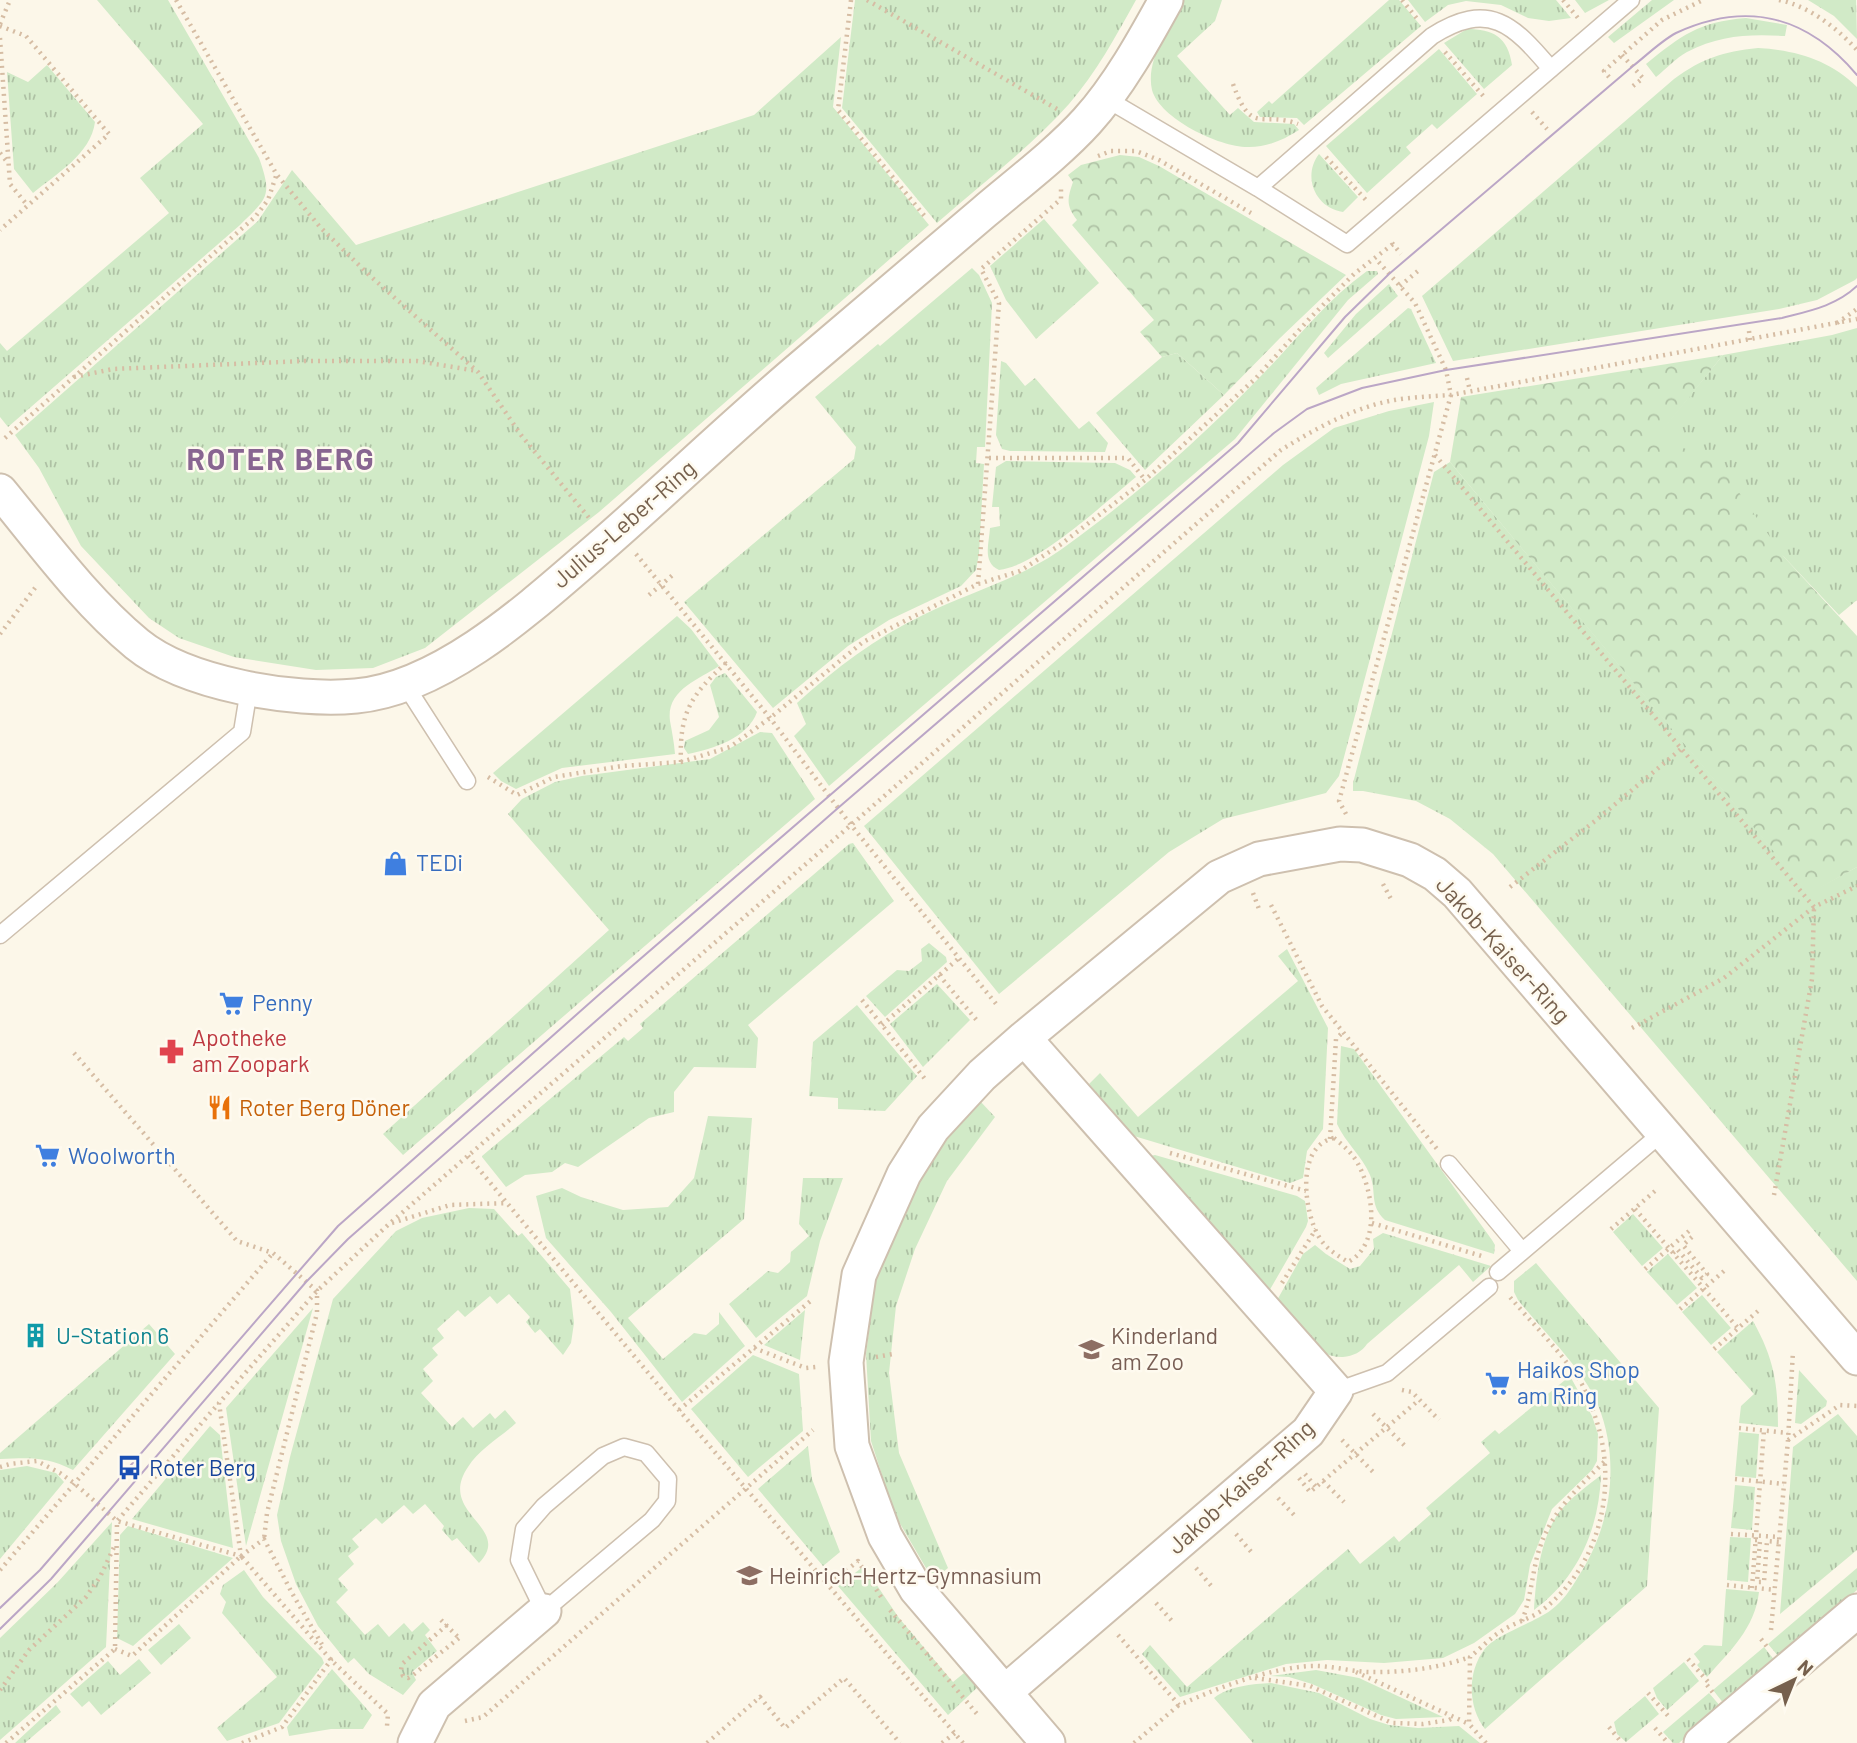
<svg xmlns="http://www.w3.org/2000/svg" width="1857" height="1743" font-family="Barlow,sans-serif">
<defs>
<pattern id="grass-tufts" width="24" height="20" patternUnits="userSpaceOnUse" patternTransform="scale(1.75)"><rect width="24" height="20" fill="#d1eac7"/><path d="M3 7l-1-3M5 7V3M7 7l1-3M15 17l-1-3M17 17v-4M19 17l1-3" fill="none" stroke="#aec1a4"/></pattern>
<pattern id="forest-crowns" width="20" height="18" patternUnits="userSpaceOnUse" patternTransform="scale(1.75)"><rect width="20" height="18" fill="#d1eac7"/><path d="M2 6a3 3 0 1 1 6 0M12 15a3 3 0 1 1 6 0" fill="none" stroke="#aec1a4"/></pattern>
</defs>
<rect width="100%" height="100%" fill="#fcf7e9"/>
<path fill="url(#grass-tufts)" d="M97,0h71l91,158c14,39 8,40 -19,67l-232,202 -8,-10v-74l7,8 162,-138 -29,-35 63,-54z
M855,0h281c-20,36 -40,73 -67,104 -39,44 -88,80 -132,119l-95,-115z
M1184,0h38l-7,21 -38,35 53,59 8,-7 16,14 40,2 5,6c-16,10 -31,17 -50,17 -28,1 -89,-28 -97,-57 -7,-31 19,-64 32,-90z
M1389,0h10l22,26 -117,99 -7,-7 -37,-1 -3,-5 12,-11 3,3z
M1408,0h148l15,18 -22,3 -21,-3 -27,-13 -35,-4 -18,4 -23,17z
M1575,0h34l-24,13z
M1652,0h22l-60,43 -6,-6z
M1808,0h48l1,39 -23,-23z
M1746,18l41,7 -2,11c-36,-2 -65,-1 -98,16 -11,6 -21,17 -31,25l-10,-13c36,-29 52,-42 100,-46z
M1467,29c26,0 41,8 45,36l-28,24 -40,-46z
M841,37l-8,70 96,118 -330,287 -174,136 -52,20 -57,2 -82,-13 -55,-19 -30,-20 -68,-72 -42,-78 -24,-33 243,-214 34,-51 64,75 398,-130z
M1758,48c38,2 72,12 99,39v191l-2,2 -38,20 -38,9 -326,52 -31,-65 252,-217c29,-21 48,-27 84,-31z
M1439,49l38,45 -40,35 -5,-5 -26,23 5,6 -44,40 -41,-47z
M47,65l48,57c-4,32 -39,52 -62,71l-19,-24 -7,-97 21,10z
M1319,154l39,43 -15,15c-28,-4 -41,-36 -24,-58z
M1044,219l55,64 -63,56 -30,-39 -16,-34z
M972,268l7,7 13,28 -7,144h-8l-1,16 8,1 -5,90 -3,16 -15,16 -72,34 -41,26 -75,62 -89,-106 170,-143 2,-12 -41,-50 63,-53 2,2z
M1367,271h10l1,3 -30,26 -113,139 -406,347 -35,-50 12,-12 -9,-21c39,-35 78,-65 126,-88 47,-23 100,-37 143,-69 68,-49 133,-106 192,-167 36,-36 67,-78 109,-108z
M1389,284l9,12 -70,62 -4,-5 32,-39z
M1408,308l3,1 25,54 -95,21 -22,11 -3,-7z
M1857,328v272l-18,15 -55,-58 -127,-121 66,-81 109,-20z
M1177,353l47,42 -79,75 -49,-57 66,-56z
M1001,361l5,2 19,23 10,-8 44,51 10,-8 19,22 -3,9 -95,-1 -8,-2 -6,-14z
M1434,402l-5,34 -90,340 -13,17 -103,26 -54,33 -170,142 -135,-168 419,-361 51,-37 55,-17z
M1006,461l109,2 15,7 6,7c-32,26 -97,88 -137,93 -17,-8 -10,-26 -9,-42l10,-2 -1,-19h-7l4,-40z
M1450,462l359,431 48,-26v414l-364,-427 -43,-35 -34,-18 -53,-10h-10v-8l81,-311z
M677,616l14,13 28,37c-21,14 -53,24 -49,55 2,11 4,21 5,33l-113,14 -46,21 -15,-8 -8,-8z
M725,673l32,39c-9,26 -44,37 -69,42l-4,-6 1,-7 24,-11 10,-13 -9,-32 6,-8z
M760,732l12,1 43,66 -412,356 -20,-21 226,-204 -101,-116 14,-15 33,-17 27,-6 128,-17z
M853,843l41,58 -146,124 10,13 -2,30 -62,-1 -20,25v20l-25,6 -71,49 -13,-4 -13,9 -27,3 -19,12 -24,-30v-1l142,-119 4,4 15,-13 -3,-4 209,-180z
M929,943l17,14 1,5 -62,55 -19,-21 31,-26 12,1 13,-10 -1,-12z
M1287,949l41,79 -5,101 -16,22 -4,27 -13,5 -156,-47 -45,-52 11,-11 38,44 160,-136 -20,-25z
M937,984l33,36 -47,47 -33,-43z
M857,1005l60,71 -32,35 -47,-2v-11l-29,-2 4,-54z
M1341,1046l13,3 138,191 3,5 -1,9 -109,-34c-16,-15 -8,-27 -15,-45 -8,-19 -25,-33 -33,-51z
M980,1101l15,16 -48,64 -32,68 -19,57 -7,67 10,80 49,115 -15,12 -38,-65 -24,-74 -5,-87 9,-70 19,-54 41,-78z
M708,1116l44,2 -8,101 -116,99 35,41 31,-26 12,2 13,-11v-12l26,34 -63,56 -71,-90 -65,-74 -10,-42 26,-8 19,9 42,13 45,-3 26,-29z
M1155,1155l142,41 8,5 3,20 -2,6 -38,66 -118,-137z
M803,1178h40l-23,63 -13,55 -51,42 -27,-34 39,-33 10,2 12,-11 1,-10 18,-16 -10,-12z
M469,1208l25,1 24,27 4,-3 48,56 4,34 -3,20 -8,12 -23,-26 -5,4 -9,-11 4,-5 -21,-23 -12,10 -7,-8 -25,21 -7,-7 -21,19 7,9 -12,10 6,7 -15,14 10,12 -12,12 31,34 11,-10 10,11 17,-15 5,6 10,-9 11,13c-15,14 -37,26 -48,44 -32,47 46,60 11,96l-22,-25 -5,3 -10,-11 2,-4 -19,-22 -12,10 -9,-9 -22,19 -6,-6 -24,21 7,8 -11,9 6,8 -16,15 10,11 -12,12 29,33 13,-11 11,13 15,-14 8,9 11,-10 7,8 -5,5 12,16 -25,21 4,8 -13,15 -34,-21 -15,-16 -6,5 -30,-37 -22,-42 -15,-43 -4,-26 13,-58 43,-158 63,-68 26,-13z
M1633,1214l30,34 -21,18 -29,-34z
M1383,1233l108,33 -18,16 -14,-17 -92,79c-5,8 -14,12 -24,13 -31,1 -49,-33 -67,-55l27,-48 12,-9 11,9 24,15 10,-3 14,-17 -1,-10z
M1668,1254l29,34 -20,17 -30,-33z
M1536,1263l123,145 -12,178 -162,143c-17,-22 -18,-56 -1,-79 10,-15 50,-27 67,-40 12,-9 20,-21 27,-33 33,-50 43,-115 20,-172 -14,-35 -56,-75 -80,-105l-4,-8v-11z
M1702,1295l29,33 -20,17 -29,-33z
M313,1308l-67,238 -20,-138z
M805,1310l-5,50 -36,-15z
M1753,1321c21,38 25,62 25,106l-39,-4 2,-17 13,-12 -37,-42z
M149,1324l26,30 -102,116c-28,-14 -43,-12 -73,-11v-6z
M753,1355l46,19 4,57 -55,46 -57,-68z
M1799,1370l28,31 -1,5 -25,18 -6,-1z
M1570,1376l22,40 6,18 -1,27 -5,9 -40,39 -22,56 -6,35 -9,14 -41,29 -31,15 -59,5 -57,-3 -41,4 -106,33 -38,-43 8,-9 37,42 161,-138 12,15 34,-28 5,6 32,-28 -5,-6 64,-55 -9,-11 14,-12 4,4z
M1838,1414l19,22v114l-77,64 13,-167z
M210,1426l10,9 13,113 -101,-29z
M1739,1432l20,2 -3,44 -21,-2z
M808,1446l4,33 28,73 -17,14 -65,-77z
M27,1466l29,7 8,9 -64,77v-89z
M1601,1475c-2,54 -23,103 -67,135 2,-32 6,-72 26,-99 12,-14 27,-25 41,-36z
M1735,1485l20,2 -3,43 -21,-2z
M112,1522l-6,125 -106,93v-102l57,-55z
M128,1526l105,32 -100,88 -16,-8 3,-103z
M1730,1537l21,1 -3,44 -21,-2z
M864,1566l35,52 54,64 16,-13 12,15 -33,31 -110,-129z
M1857,1568v22l-78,67 -11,-13z
M244,1570l19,27 59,61 2,5 -45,60 -52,18 -10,-13 60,-51 -55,-64 4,-11 -6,-8 3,-9z
M1726,1589l33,3c-4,36 -29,59 -52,85l-10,-12 3,-3 -6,-8 10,-9 18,1z
M179,1624l12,14 -30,27 -13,-15z
M1764,1647l11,14 -51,43 -11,-14z
M139,1659l12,14 -50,42 -12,-14 -7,6 -12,-13 38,-33 12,14z
M1684,1662l15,19 -32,29 -10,-12 -4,-10z
M332,1669l40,46 -9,14h-32l-42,7 -2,-9z
M1316,1670l43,8 84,39 -47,2 -15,-4 -69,-31 -23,-7 -19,-1z
M1271,1683l48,10 51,26 19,6 29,3 41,-2 21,17h-227l-39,-45c15,-12 38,-14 57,-15z
M1709,1693l12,14 -42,36h-6l-10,-11z
M1645,1696l14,18 -33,28 -9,-8 -3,-12z
M56,1705l5,7 -36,31h-10z"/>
<path fill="url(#forest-crowns)" d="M1120,155l19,2 20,9 187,109 -66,63 -56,57 -47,-42 -15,4 -22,-25 14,-12 -82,-95 5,-5c-11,-14 -10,-21 -4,-38l-5,-7 13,-10z
M1723,355l-65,81 62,29 64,92 73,79v231l-48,27 -359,-432 11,-65z"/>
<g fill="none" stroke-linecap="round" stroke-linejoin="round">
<defs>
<path id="service" d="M1105,98l153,90 89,56 284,-244
M1258,188l174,-152c57,-36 81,-12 119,33
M406,686l61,95
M0,935l242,-203 7,-43
M1449,1164l73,87
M1498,1272l165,-140
M1336,1391l51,-18 102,-86
M624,1447l22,6 22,26 -1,22 -15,19 -108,91 -25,-51 5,-31 20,-23 59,-50z"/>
<path id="minor" d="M0,491c43,52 85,110 137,153 49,40 157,58 219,52 88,-8 178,-92 243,-148 69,-60 135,-124 205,-183 60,-51 120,-102 180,-153 33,-28 75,-60 103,-91 31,-34 57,-81 79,-121
M1005,1692l303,-260 28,-41 -312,-353
M415,1743l19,-38 110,-94
M1048,1743l-132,-154 -31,-53 -33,-90 -6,-84 13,-87 45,-101 29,-46 49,-53 42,-37 195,-161 40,-18 81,-15 22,1 48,15 25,14 22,19 400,465
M1701,1743l156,-132"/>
</defs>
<use href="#service" stroke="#cec0af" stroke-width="19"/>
<use href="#minor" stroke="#cec0af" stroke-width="37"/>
<path stroke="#d6bda4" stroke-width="4.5" stroke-dasharray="2 5" stroke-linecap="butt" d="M176,0l101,175 43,52 48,47 110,98 43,63 69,84
M851,0l-13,110 89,109
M867,0l190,109
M1402,0l17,21
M1563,0l15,18
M1779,0c30,6 58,28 78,50
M0,24l10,-24
M0,26l26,10 83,98 -109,96
M0,38l10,146 18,22
M1445,52l40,46
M1622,55l21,23 -10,8
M1609,77l-5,-6 58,-51 41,-20
M1233,84c19,53 28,26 65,40
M1532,112l15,17
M0,153l8,10
M1098,156l13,-5h25l23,9 92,53
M1326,157l40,43
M1392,243l9,11
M1400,286l19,-16
M1837,323l20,-14
M1749,331l1,9
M74,377l39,-8 192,-8h112l60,10
M1467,378l3,13
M5,438l250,-221 13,-17 8,-24
M1435,455l379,452 43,-21
M989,458h139l17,22
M636,554l134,164 81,107 146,180
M978,584l21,-281 -18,-34 80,-70v-11
M649,595l26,-22
M0,634l38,-50
M681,762c-2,-49 10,-67 45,-99
M488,777l29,18 37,-18 68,-11 59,-4 49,-15 40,-29 93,-76 115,-58 42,-13 40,-26 85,-65 111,-102 54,-60 44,-44 39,-30
M1346,814l-7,-13 112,-406 -5,-25 -31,-67 -39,-44
M1383,884l8,15
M1510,887l85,-66 86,-72
M1253,893l6,16
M1271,905l51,101 115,143
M939,975l40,48
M862,1000l63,79
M882,1025l77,-67
M1632,1028l92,-50 90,-71
M74,1053l163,188 36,12 44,38v22l-50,200 -3,26
M1334,1138c9,7 17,14 23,24 16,28 25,82 -9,100 -11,-7 -22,-13 -29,-25 -15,-25 -24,-91 15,-99z
M1330,1139l6,-100 7,-7
M1170,1153l136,38
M468,1156l211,254 149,175
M1774,1195l38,-216 2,-72
M1635,1209l103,119
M392,1223l58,-18 57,-2
M1372,1223l113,34
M1611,1229l44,-38
M1673,1253l4,-4 25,29 5,-4 -24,-29 10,-9
M1645,1269l44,-38
M1282,1283l34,-54
M1680,1309l44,-38
M754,1348l52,20 10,-1
M1714,1349l44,-38
M876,1357l17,-3
M1402,1390l10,2 27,28
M679,1410l134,-111
M1373,1414l34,34
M1739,1428l49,5
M1342,1440l34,35
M1788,1440l52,-35 17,1
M0,1467l10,-3 27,-3 23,12 14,10 43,38 124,35 -22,-153 98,-112 72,-67 462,-399 430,-375c37,-23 77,-45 120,-51 17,-2 33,-3 50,-4l406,-76
M1305,1474l11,13
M1299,1478l11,14 109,-92
M1735,1479l49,5
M1323,1481l21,21
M1278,1498l18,19
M1236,1534l17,20
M1731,1534l49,3
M1755,1540h5l-3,42h7l3,-41 12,1
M241,1556l23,-17 28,54 32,55
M1196,1568l17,20
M0,1570l273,-317
M1727,1585l48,5
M1752,1588l12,-158
M881,1597l-23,-36 -30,24 135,158
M1156,1603l17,19
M890,1610l87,104
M441,1620l18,18
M1522,1621c8,-21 10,-43 15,-64 11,-43 39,-67 69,-97
M447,1625l-45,39 -1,6 2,6 5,2 5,-3 46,-37
M1771,1630l17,-190 5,-89
M1118,1635l61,70c42,-18 84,-35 130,-39 20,-1 39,5 59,6 34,1 71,-4 102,-15
M1761,1639l7,9
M115,1649l17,7 109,-100 90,104 57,54 -1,12
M1688,1659l21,24
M1356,1672l113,52
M1255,1678l55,8 82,37 31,1 26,-4 6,-3
M1707,1685l7,9
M0,1690l29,-40 57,-53 14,-20 15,-32
M1648,1693l21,24
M465,1721l18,-4 330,-287
M1609,1727l13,16
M1655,1728l13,15
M6,1743l109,-94 2,-128 102,-118
M242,1743l40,-16 49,-67 -1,-2
M707,1743l53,-46 25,31 59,-50 56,65
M942,1743l13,-10
M1134,1743l45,-38
M1486,1743l-17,-19 1,-67c11,-9 21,-20 33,-27 13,-8 30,-12 42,-22 60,-48 75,-134 46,-202 -3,-8 -6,-17 -11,-25 -19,-29 -48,-58 -71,-85"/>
<use href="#service" stroke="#fff" stroke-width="16"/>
<use href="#minor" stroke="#fff" stroke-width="33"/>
<path stroke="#bba6c6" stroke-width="2" d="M0,1608l40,-38 298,-344 264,-234 636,-549 107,-126 44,-43 244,-208c14,-11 28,-25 43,-33 72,-33 131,-17 181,42
M0,1629l51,-50 255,-297 42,-43 490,-431 436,-375 33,-24 55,-21 84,-18 336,-52c27,-7 54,-12 75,-32"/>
</g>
<defs>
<symbol id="shop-bare" viewBox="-9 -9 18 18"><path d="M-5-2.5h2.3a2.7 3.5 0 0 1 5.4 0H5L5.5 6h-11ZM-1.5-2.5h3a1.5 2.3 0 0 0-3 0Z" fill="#3f7fe0" stroke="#fefaef" stroke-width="2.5" paint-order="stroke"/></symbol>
<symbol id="supermarket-bare" viewBox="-9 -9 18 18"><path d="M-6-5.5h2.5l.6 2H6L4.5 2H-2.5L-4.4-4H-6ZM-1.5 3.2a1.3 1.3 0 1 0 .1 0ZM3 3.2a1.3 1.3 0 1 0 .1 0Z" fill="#3f7fe0" stroke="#fefaef" stroke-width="2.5" paint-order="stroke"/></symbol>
<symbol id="pharmacy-bare" viewBox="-9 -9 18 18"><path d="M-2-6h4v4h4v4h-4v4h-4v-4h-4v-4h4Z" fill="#e0444e" stroke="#fefaef" stroke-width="2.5" paint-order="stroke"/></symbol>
<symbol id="restaurant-bare" viewBox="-9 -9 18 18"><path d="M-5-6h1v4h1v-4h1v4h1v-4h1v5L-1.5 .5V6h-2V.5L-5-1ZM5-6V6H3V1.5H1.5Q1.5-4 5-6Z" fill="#e8710a" stroke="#fefaef" stroke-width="2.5" paint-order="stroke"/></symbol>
<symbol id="building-bare" viewBox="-9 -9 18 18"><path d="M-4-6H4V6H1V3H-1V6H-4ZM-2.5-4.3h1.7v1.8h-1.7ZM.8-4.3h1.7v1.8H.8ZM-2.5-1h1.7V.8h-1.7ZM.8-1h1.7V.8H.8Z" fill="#0f9aa8" stroke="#fefaef" stroke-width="2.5" paint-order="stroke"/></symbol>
<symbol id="school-bare" viewBox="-9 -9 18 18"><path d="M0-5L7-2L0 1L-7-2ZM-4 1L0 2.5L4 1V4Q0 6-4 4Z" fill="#8d6e63" stroke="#fefaef" stroke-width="2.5" paint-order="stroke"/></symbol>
<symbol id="bus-bare" viewBox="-9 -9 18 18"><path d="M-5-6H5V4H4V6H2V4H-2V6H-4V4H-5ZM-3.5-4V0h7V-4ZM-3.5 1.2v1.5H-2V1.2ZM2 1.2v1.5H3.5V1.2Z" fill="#1a4fb4" stroke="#fefaef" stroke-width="2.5" paint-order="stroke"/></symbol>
</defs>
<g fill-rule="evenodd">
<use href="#shop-bare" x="378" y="846" width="35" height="35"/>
<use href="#supermarket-bare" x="214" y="986" width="35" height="35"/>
<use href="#pharmacy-bare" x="154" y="1034" width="35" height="35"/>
<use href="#restaurant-bare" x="202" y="1090" width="35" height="35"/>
<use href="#supermarket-bare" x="30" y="1138" width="35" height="35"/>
<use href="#building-bare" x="18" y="1318" width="35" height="35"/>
<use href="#school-bare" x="1074" y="1332" width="35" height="35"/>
<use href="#supermarket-bare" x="1480" y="1366" width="35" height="35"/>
<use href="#bus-bare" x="112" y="1450" width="35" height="35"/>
<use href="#school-bare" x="732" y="1558" width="35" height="35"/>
</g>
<g text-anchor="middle" stroke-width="5" stroke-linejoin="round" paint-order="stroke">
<g font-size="23" fill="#76604d" stroke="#fefaef">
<text transform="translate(624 524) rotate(-41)" y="8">Julius-Leber-Ring</text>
<text transform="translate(1503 950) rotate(48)" y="8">Jakob-Kaiser-Ring</text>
<text transform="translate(1241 1487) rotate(-42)" y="8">Jakob-Kaiser-Ring</text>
</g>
<g font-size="23" fill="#366cbe" stroke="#fefaef" text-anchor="start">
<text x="416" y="871">TEDi</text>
<text x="252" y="1011">Penny</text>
<text x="68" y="1164">Woolworth</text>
<text x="1517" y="1378">Haikos Shop<tspan x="1517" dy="26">am Ring</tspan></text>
</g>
<g font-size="23" fill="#be3a42" stroke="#fefaef" text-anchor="start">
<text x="192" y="1046">Apotheke<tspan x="192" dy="26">am Zoopark</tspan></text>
</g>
<g font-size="23" fill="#c56008" stroke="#fefaef" text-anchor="start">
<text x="239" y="1116">Roter Berg Döner</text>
</g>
<g font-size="23" fill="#0d838f" stroke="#fefaef" text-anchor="start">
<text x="56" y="1344">U-Station 6</text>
</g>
<g font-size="23" fill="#785e54" stroke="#fefaef" text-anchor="start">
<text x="1111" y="1344">Kinderland<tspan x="1111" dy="26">am Zoo</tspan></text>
<text x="769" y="1584">Heinrich-Hertz-Gymnasium</text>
</g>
<g font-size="23" fill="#164399" stroke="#fefaef" text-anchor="start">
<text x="149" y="1476">Roter Berg</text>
</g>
<g font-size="30" font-weight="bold" letter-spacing="2" fill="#886591" stroke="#fefaef">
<text x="281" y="470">ROTER BERG</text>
</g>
</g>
<g transform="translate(1794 1680) rotate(43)" stroke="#fefaef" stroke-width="5" paint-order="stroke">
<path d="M0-5L12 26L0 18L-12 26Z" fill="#76604d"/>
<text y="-10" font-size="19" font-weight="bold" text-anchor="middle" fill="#76604d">N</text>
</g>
</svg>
